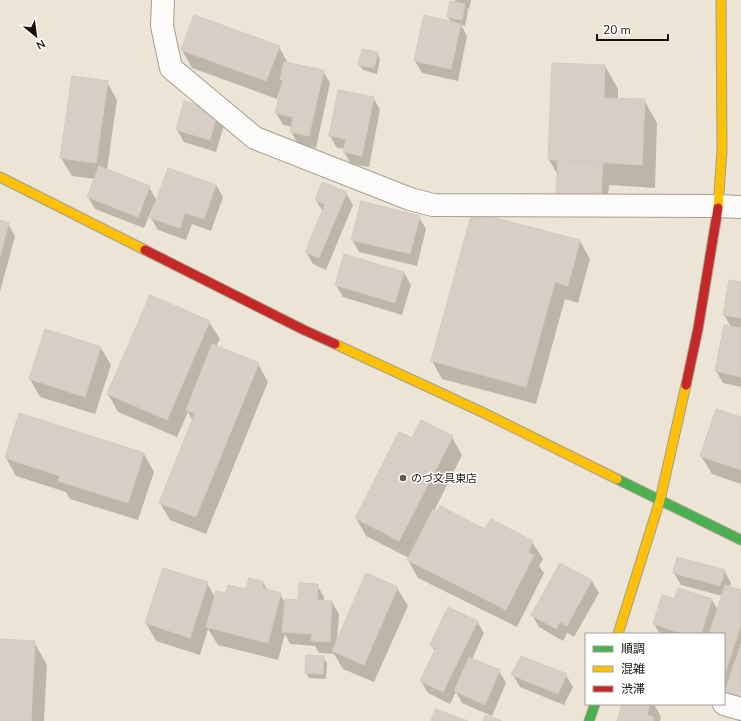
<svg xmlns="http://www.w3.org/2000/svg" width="741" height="721" font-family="'Nunito Sans','Noto Sans JP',sans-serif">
<rect width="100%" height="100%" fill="#ece4d4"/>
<path fill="#0003" d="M455,0h16l-2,9 -2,-1 1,3 -3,15 -4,-1 6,11 -9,45 -36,-8 -7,-12 36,-39 -3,-5 8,-14z
M279,47l9,16 35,8 7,12 -14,65 -18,-4 -7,-12 1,-5 -9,-2 -7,-12 7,-27h-2l-4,13 -85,-31 -10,-18z
M377,53l3,6 -3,15 -14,-4 -4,-5z
M605,66l13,23v10l26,1 13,23 -2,65 -46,-3 -2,23 -43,-4 -7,-12 1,-17 -9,-15z
M107,82l10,18 -10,70 42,17 8,14 59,-16 7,12 -12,34 -19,-7 -6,16 -28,-10 -7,-12 6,-16h-2l-11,26 -49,-19 -7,-12 7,-18 -23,-3 -11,-18z
M373,97l7,13 -11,57 -18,-3 -7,-12 1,-3 -8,-1 -7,-12z
M217,113l7,12 -8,27 -32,-10 -7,-12z
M346,193l7,12 -27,65 -13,-6 -7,-12 17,-40 -7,-12z
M472,213l108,28 10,18 -12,44 -13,-4 -29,105 -94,-25 -10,-18z
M419,217l7,12 -9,37 -58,-14 -7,-12z
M0,222l8,2 7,12 -15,56z
M404,273l7,12 -9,30 -59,-18 -7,-12z
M729,281l12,2v104l-18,-4 -7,-12 9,-45 6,1 -7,-12z
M209,322l11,17 -4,8 42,17 10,18 -62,152 -36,-14 -10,-17 33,-82 -5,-9 -11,25 -59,-25 -10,-18z
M101,348l10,17 -16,49 -55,-17 -10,-18z
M20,414l124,40 10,18 -16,48 -68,-21 -4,-7 -50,-16 -10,-18z
M741,419v65l-29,-10 -11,-18z
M452,437l10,18 -28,56 52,20 46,11 11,17 -4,7 5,7 -27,54 -99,-49 -10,-18 1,-2 -43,-22 -10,-18 57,-78z
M560,564l32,17 7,12 -25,44 -7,-4 -4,8 -24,-14 -7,-12z
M724,570l7,13 -2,5 12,3v123l-17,-10v-70h-64l-6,-10 21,-24 3,-11 34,11 6,10 4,-14 -41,-11 -7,-12z
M263,582l5,9 12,3 5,9 14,-2 18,-16 7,12v5h8l7,12 -2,27 60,-53 11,18 -34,76 -31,-13 -9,-15 -15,-1 -4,-7 -25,-2 -5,-10 -7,26 -60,-15 -10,-16 -8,26 -44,-14 -10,-18 61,-40 8,14 31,-7z
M477,621l7,12 -12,26 27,12 7,12 -14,33 -30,-13 -6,-11 -6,12 -22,-11 -7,-12 14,-30 -4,-6z
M0,640l34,2 13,23 -3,56h-44z
M323,657l4,6 -1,16 -17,-1 -3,-5z
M513,675h53l7,12 -9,18 -44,-18z
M623,704h31l7,13 -1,4h-42z"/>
<path fill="#d9cec5" stroke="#d4cac1" d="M450,1l15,3 -3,16 -15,-3z
M194,15l86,31 -14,35 -85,-31z
M424,15l37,9 -10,45 -37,-8z
M362,49l16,3 -4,16 -16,-3z
M284,62l40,8 -15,66 -19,-4 3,-15 -18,-4 8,-33 -3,-1z
M552,63l53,2 -1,33 41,1 -3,66 -84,-5h-10z
M72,76l36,5 -12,82 -36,-5z
M338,90l36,7 -12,59 -19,-4 3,-13 -17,-3z
M184,101l34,11 -8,28 -34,-10z
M558,160l45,3 -2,33 -45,-3z
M99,166l51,20 -12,31 -51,-20z
M168,168l48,17 -12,34 -19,-6 -5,15 -30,-10z
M322,182l25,10 -28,66 -14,-6 20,-48 -10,-4z
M361,201l59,15 -10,38 -59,-14z
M472,212l108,28 -12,46 -13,-4 -29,105 -95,-26z
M0,220l9,3 -9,33z
M344,254l60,18 -9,31 -60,-18z
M729,280l12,2v36l-18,-3z
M150,295l60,26 -43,99 -60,-26z
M724,325l17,3v49l-26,-6z
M45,329l56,18 -16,50 -56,-18z
M212,344l47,19 -63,154 -37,-14 36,-90 -9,-3z
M716,409l25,8v53l-41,-14z
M19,413l125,40 -16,50 -70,-22 2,-5 -55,-18z
M421,420l32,16 -54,105 -44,-23 44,-86 13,6z
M440,506l45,23 6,-10 42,22 -5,11 6,3 -28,55 -99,-50 26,-51 4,2z
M677,557l48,13 -5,16 -47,-13z
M560,563l32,17 -25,46 -7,-4 -4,7 -25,-14z
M163,568l45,14 -18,56 -45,-15z
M366,573l32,14 -34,78 -32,-14z
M249,578l15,4 -2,6 19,5 -13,50 -62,-16 10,-36 10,2 2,-8 18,4z
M299,583l19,1 -1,16 15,1 -2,41 -19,-1 1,-7 -30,-2 3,-33 13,1z
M725,585l16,5v35l-17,51v-42h-15z
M678,588l34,11 -11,35h-16l-32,-10 9,-29 12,4z
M448,607l30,14 -35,71 -23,-11 16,-33 -6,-3z
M0,639l35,2 -4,80h-31z
M741,644v56l-17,-6z
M306,655l18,1 -1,18 -18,-1z
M521,656l46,18 -9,20 -47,-19z
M469,657l31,13 -15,35 -31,-14z
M622,704h28l-3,11 7,2 -1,4h-36z
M435,709l33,12h-37z
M485,715l17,6h-19z"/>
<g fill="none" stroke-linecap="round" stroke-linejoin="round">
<defs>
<path id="street" d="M163,0l-1,26 9,42 84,70 155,61 23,6 285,1 23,1
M724,704l17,5"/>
<path id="fast" d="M617,479l124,61
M589,721l6,-17"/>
<path id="slow" d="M0,177l145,73
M718,208l4,-58 -1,-150
M335,344l149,69 133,66
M618,634l42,-134 26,-115"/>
<path id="jam" d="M145,250l159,80 31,14
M686,385l12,-56 20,-121"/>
</defs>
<use href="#street" stroke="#a49e92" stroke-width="24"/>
<use href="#fast" stroke="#a49e92" stroke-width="11"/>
<use href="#slow" stroke="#a49e92" stroke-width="11"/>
<use href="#jam" stroke="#a49e92" stroke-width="11"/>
<use href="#street" stroke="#fcfbf9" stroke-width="22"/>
<use href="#fast" stroke="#4caf50" stroke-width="9"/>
<use href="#slow" stroke="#ffc107" stroke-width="9"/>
<use href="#jam" stroke="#c62828" stroke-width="9"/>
</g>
<circle fill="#625c4f" stroke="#fff" stroke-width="1.5" cx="403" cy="478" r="4"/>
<g text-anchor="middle" stroke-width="3" stroke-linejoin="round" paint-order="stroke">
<g font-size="11" fill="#171207" stroke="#fff" text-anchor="start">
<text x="411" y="482">のづ文具東店</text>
</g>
</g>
<rect x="585" y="633" width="140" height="72" fill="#ffffff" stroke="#a2a09c"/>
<rect x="593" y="646" width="20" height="6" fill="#4caf50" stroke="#a2a09c"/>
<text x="621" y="653" font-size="12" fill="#171207">順調</text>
<rect x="593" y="666" width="20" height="6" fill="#ffc107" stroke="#a2a09c"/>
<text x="621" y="673" font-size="12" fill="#171207">混雑</text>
<rect x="593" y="686" width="20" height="6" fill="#c62828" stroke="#a2a09c"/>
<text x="621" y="693" font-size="12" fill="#171207">渋滞</text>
<g transform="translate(36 36) rotate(151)" stroke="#ffffff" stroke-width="3" paint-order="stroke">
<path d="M0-3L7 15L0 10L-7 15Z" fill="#171207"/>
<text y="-6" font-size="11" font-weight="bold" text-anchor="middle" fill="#171207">N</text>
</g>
<path d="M597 34v6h71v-6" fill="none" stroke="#171207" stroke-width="2"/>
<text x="603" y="34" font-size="12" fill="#171207" stroke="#ffffff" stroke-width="3" paint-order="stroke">20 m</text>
</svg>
